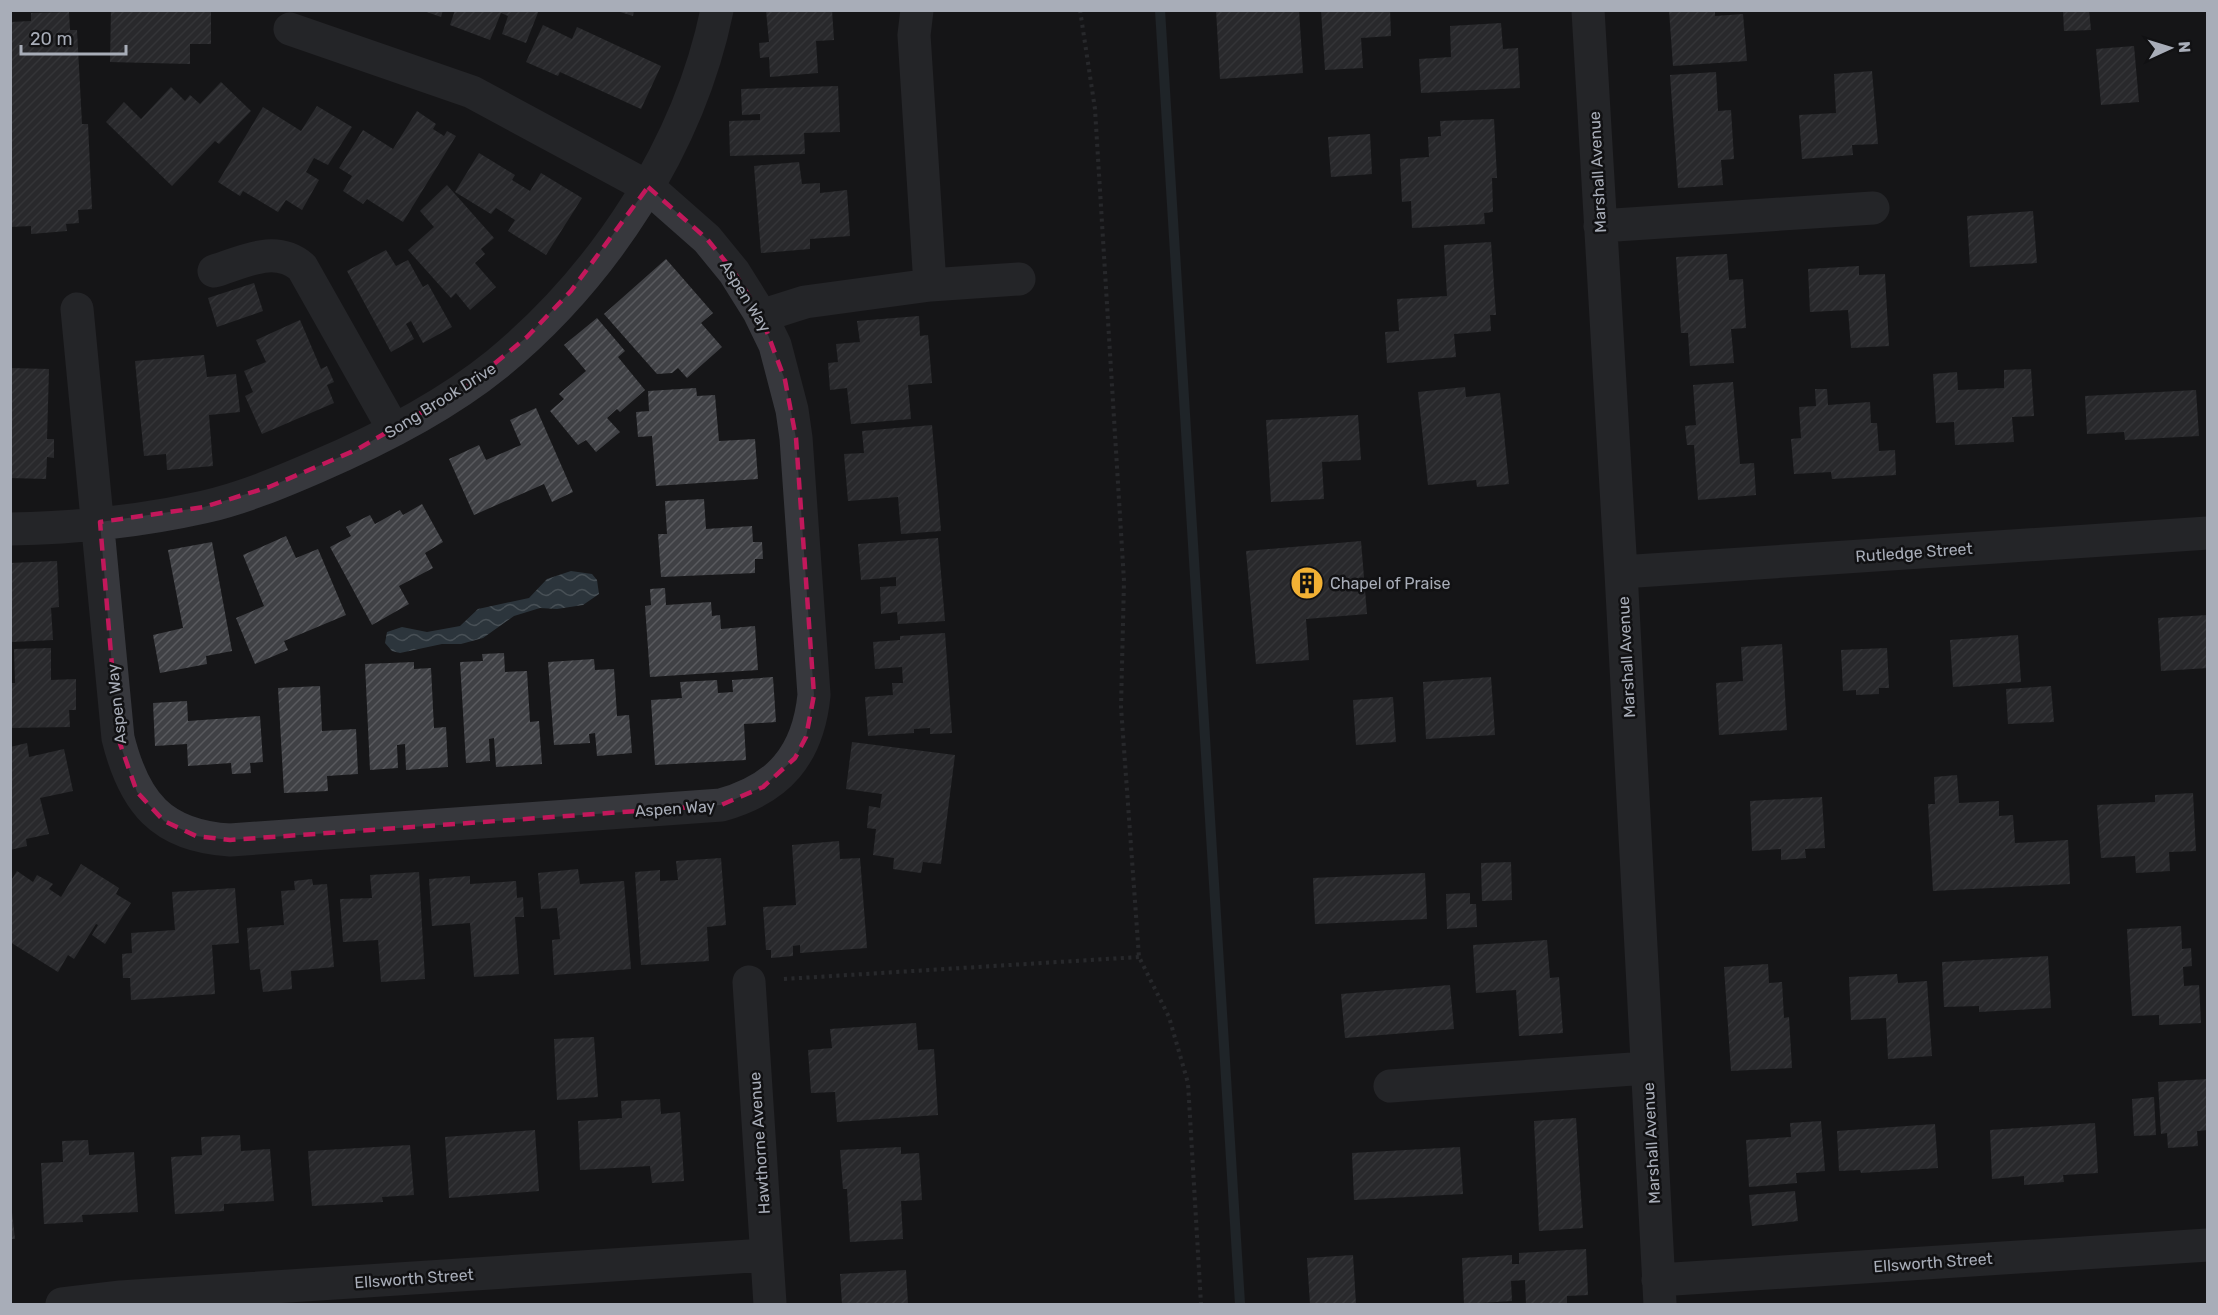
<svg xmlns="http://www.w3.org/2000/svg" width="2218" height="1315" font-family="Rubik,sans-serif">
<defs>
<pattern id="water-waves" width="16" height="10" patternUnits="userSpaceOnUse" patternTransform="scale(1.5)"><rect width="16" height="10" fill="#2c353c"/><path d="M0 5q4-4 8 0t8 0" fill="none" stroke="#485056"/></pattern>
<pattern id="building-hatch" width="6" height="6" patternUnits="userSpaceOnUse" patternTransform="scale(1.5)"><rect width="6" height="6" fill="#404145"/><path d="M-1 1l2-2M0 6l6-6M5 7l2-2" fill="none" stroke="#595a5e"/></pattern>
</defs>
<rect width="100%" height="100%" fill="#161618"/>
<path fill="url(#water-waves)" d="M571,571l21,3 5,6 2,14 -16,11 -26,4 -17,-1 -26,8 -31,22 -22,6h-19l-42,9 -8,-2 -7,-8 2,-11 15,-5 25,5 33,-6 18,-17 51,-11 18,-19z"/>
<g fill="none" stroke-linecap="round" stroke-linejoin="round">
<path stroke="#2c353c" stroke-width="10" d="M1160,10l80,1294"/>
</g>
<path fill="url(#building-hatch)" d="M111,10h100v34h-21v20l-80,-2z
M421,10h22l-2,7z
M455,10h84l-13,33 -24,-9 6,-18 -7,-3 -11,27 -40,-15z
M614,10h20l-1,6z
M766,10h66l2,30 -18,1 2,32 -48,4 -1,-20 -9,1 -1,-15 10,-1z
M1216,10h83l4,63 -83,6z
M1321,10h69l1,26 -30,2 2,30 -38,2z
M1669,10h46v6l28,-2 4,47 -74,5z
M2063,10h26l2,20 -27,1z
M69,12l1,18h7l5,94h6l4,85 -14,1 1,13 -13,1 1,7 -36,3v-8l-21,1v-205l21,-1v-8z
M1501,23l2,26 15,-1 2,40 -99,5 -2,-34 32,-2 -1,-31z
M543,25l29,14 5,-12 84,39 -20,43 -81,-37 -2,4 -32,-14z
M2134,46l5,56 -38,3 -5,-56z
M1872,71l6,73 -26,1 1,10 -51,4 -3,-44 37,-2 -2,-39z
M1716,72l2,39 13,-1 3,49 -13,1 2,25 -45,3 -8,-113z
M221,82l30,29 -32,33 -4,-3 -43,45 -66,-64 18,-20 17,17 30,-32 14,14 5,-6 10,9z
M838,86l2,46 -36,1 1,21 -75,2 -1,-35 31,-1v-6l-18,1 -1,-26z
M317,106l35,21 -24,38 -14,-7 -8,14 13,8 -17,30 -16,-10 -8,12 -35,-21 -3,5 -22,-14 45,-75 38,24z
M417,111l19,13 -3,5 11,7 3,-5 9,5 -53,86 -36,-23 -4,5 -20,-13 9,-15 -13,-8 24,-38 30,19z
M1494,119l3,59h-5l1,34 -9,1 1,11 -73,4 -1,-27 -9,1 -2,-43 29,-2 -1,-20 13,-1 -1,-15z
M1370,134l2,40 -41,3 -3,-40z
M479,153l36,22 -3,5 18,11 11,-18 41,25 -36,57 -38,-24 7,-11 -19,-12 -5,6 -36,-22z
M799,162l3,22 18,-1v10l27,-3 3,46 -40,3v10l-49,4 -7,-87z
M447,185l47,53 -13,11 4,5 -10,9 21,24 -26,23 -14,-17 -5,5 -43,-48 26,-23 -14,-16z
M2033,211l4,52 -67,4 -3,-51z
M1491,242l5,73h-6l1,16 -37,3 2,23 -69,6 -2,-31 14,-1 -2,-32 50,-3 -3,-51z
M386,250l10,16 12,-6 15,27 5,-3 24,43 -29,16 -12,-22 -5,3 8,15 -23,13 -44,-81z
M1727,254l2,26 14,-1 3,49 -15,1 3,34 -44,3 -2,-33h-7l-5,-76z
M666,259l47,54 -12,10 21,24 -35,31 -9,-10 -6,5 -15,1 -53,-60z
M1859,266v9l26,-1 4,72 -38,2 -3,-38 -38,2 -2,-43z
M254,283l9,28 -46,16 -9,-29z
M919,316l1,20 8,-1 4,48 -24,2 3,34 -60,5 -4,-36 -17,2 -2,-27 10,-1 -2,-18 24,-2 -3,-21z
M597,318l28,33 -7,6 27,33 -25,22 -3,-3 -10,9 13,14 -24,20 -10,-12 -8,5 -28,-34 14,-12 -5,-5 27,-23 -22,-26z
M300,320l21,49 6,-3 7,16 -7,3 7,18 -72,31 -17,-38 8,-4 -9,-21 22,-9 -10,-22z
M204,355l3,22 29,-3 4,38 -31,3 4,51 -46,4 -1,-16 -22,2 -9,-95z
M10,368l39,1 -2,70h7v19l-7,-1 -1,22 -36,-1z
M2031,369l3,47 -22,1 2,25 -59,3 -1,-23 -18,1 -3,-49 24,-2 1,18 46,-2v-18z
M1733,382l7,82 14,-1 2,32 -58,5 -4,-55h-7l-2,-19 11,-1 -3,-40z
M1465,387l1,10 34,-4 9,91 -32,3 -1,-7 -48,5 -10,-93z
M696,388l1,8 18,-1 4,46 36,-2 3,40 -102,7 -4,-50 -14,1 -2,-25 13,-1 -1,-20z
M1815,389h12l1,16 42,-3 1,21h6l2,28 16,-1 1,25 -64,4 -1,-7 -37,2 -3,-35 10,-1 -2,-31 17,-1z
M2196,390l3,46 -74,4 -1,-8 -37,2 -2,-38z
M536,408l37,84 -21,10 -8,-18 -70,31 -25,-56 30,-14 7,15 35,-15 -11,-25z
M1358,415l3,45 -39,2 2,37 -53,3 -5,-82z
M932,425l9,106 -40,3 -3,-37 -50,4 -4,-47 20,-1 -2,-22z
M704,499l2,30 46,-3 1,16h9l1,17h-8v14l-94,4 -3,-43h9l-2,-33z
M422,504l21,38 -18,11 8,15 -34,18 10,18 -37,21 -42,-78 21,-11 -5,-9 24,-12 5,9 25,-14 3,5z
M286,536l10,22 22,-9 28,66 -62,26 4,9 -33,14 -19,-46 28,-12 -21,-51z
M938,538l7,83 -47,3 -1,-12 -16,2 -1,-27 16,-1v-9l-35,3 -3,-36z
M1361,541l6,73 -61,5 3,41 -53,4 -10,-113z
M212,542l20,109 -26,5 1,8 -47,9 -7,-38 30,-7 -15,-78z
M57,561l2,46 -8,1 2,32 -41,2 -2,-79z
M665,588l1,17 45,-3 1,14 8,-1 1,14 34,-3 3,44 -108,7 -5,-71 6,-1 -1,-16z
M2208,615v53l-47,3 -3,-53z
M945,633l7,100 -22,1v-6l-16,1v4l-46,3 -3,-39 28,-2 -1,-12h11l-1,-16 -27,2 -2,-27 27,-2v-4z
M2018,635l3,47 -68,5 -3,-47z
M1782,644l5,86 -68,5 -3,-52 27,-2 -2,-34z
M51,648v32l25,-1v31h-7l1,17 -60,1v-45h5l-1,-34z
M1887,648l2,40h-10v6l-23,1v-5l-13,1 -2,-41z
M504,653l1,19 22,-1 3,51 9,-1 3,43 -46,3 -2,-29 -5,1 1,22 -24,2 -6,-101 23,-1 -1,-7z
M594,659l1,11 19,-1 3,47 12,-1 3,38 -35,3 -2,-23 -6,1 1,9 -36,2 -6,-83z
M414,662v7l17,-1 3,60 12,-1 2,40 -42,3 -1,-26 -8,1 1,23 -28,2 -5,-106z
M773,677l3,45 -32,2 2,36 -91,5 -4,-65 31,-2 -2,-16 37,-2 1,13 15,-1 -1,-12z
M1491,677l4,58 -69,4 -3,-57z
M320,686l2,45 34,-2 2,45 -31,2 1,15 -44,2 -6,-105z
M2051,686l3,36 -46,2 -2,-35z
M1393,697l3,45 -40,3 -3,-45z
M187,701l1,20 72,-5 3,46 -13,1 1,10 -19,1 -1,-11 -43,3 -1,-22 -32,2 -2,-43z
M852,742l103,13 -14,109 -18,-2 -2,11 -28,-4 1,-11 -21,-3 3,-26 -9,-1 2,-22 11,2 2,-14 -36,-5z
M27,743l2,14 35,-8 9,42 -33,7 9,36 -23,5 1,7 -17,4v-103z
M1957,775l2,28 40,-2v15l14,-1 2,28 53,-3 2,44 -137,7 -5,-87h7l-1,-27z
M2193,793l3,58 -27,1 1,19 -34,2 -1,-17 -34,2 -4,-53 58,-3v-7z
M1822,797l3,51 -20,1 1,9 -25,2v-11l-29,2 -2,-50z
M839,841l1,18 20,-1 7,90 -67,5v-8l-7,1v10l-22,2v-8h-5l-3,-43 33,-2 -4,-60z
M721,858l5,67 -19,2 2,34 -68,4 -6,-93 25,-2v11l18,-1 -2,-19z
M1511,862l1,38 -30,1 -1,-38z
M81,864l38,24 -3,6 15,9 -26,41 -13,-9 6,-10 -2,-1 -22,35 -6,-4 -10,17 -48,-30v-60l7,-11 16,11 4,-7 16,9 -4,5 12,8z
M578,869l2,15 44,-3 7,88 -77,6 -2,-35 8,-1 -3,-31 -16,1 -3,-36z
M419,872l6,107 -44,3 -3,-42 -35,2 -3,-43 32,-1 -2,-23z
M1425,873l2,46 -112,5 -2,-46z
M470,876v8l46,-3 1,17 6,-1 1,20h-9l4,57 -45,3 -4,-54 -38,3 -3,-47z
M312,879l1,6 14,-1 7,83 -43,4 1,18 -29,3 -3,-23 -10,1 -3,-42 37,-3 -3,-34 14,-1 -1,-9z
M235,888l4,55 -27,2 3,49 -84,6 -1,-22h-7l-1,-24 10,-1 -1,-20 44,-3 -3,-38z
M1470,893v11h6l1,23 -30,2 -1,-35z
M2181,926l1,23 9,-1 1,18 -9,1 1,19 15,-1 2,38 -42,2v-10l-27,1 -5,-87z
M1547,940l3,38 9,-1 4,56 -44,3 -3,-46 -40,3 -3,-48z
M2048,956l3,52 -72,4v-6l-35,1 -2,-45z
M1768,964l1,19 13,-1 2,36 5,-1 3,51 -61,3 -7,-104z
M1897,974l1,9 29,-2 5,75 -44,3 -2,-41 -35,2 -2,-43z
M1450,985l4,44 -109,9 -4,-44z
M916,1023l2,27 16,-1 4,66 -101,7 -2,-30 -24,1 -3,-43 24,-2 -2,-19z
M594,1037l4,60 -41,3 -3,-61z
M2208,1079v51l-11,1 1,15 -30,2 -1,-15 -6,1 -3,-52z
M2154,1097l2,38 -22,1 -2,-37z
M660,1099l1,15 19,-2 4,69 -32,2 -2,-17 -70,4 -2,-49 44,-3 -1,-17z
M1576,1118l7,110 -44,3 -5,-110z
M1821,1121l4,50 -29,2 1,10 -48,4 -3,-47 45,-3 -1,-14z
M2095,1123l3,50 -35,2 1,7 -40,3v-9l-32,3 -2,-49z
M1935,1124l3,44 -77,5 -1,-3 -21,1 -2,-40z
M535,1130l4,61 -90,7 -4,-61z
M240,1135l1,16 29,-2 4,52 -50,3v7l-49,3 -4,-57 31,-2 -1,-18z
M88,1140l1,15 45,-3 4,60 -56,3 1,7 -39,2 -3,-61 22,-1 -1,-21z
M410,1145l4,50 -32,2 1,5 -71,4 -4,-55z
M901,1147v7l18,-1 3,47 -21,1 2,38 -53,3 -3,-53h-4l-3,-39z
M1460,1147l3,47 -109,6 -2,-47z
M1795,1191l3,30 -46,5 -3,-31z
M10,1195l5,44h-5z
M1586,1249l2,46 -21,1v8h-41l-1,-24 -14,1 1,20 -48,3 -2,-46 50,-3v9h7v-11z
M1353,1255l3,49h-46l-3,-46z
M906,1270l2,34h-66l-2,-30z"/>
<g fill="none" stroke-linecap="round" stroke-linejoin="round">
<path stroke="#3d3f44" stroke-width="4" stroke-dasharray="3 4.5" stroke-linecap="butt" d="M1080,10l15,99 29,472 -3,126 18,250 30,60 19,66 13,221
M784,979l355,-22"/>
<path stroke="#37383d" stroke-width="33" d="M1588,10l33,562 39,732
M1600,226l273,-18
M214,271c30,-9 61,-27 88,-4l92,163
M930,285l89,-6
M77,309l41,429c16,64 43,98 112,102l491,-35c58,-16 87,-50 93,-110l-18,-257 -4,-28 -17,-65 -16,-33 -25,-40 -27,-33 -59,-52 -176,-95 -182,-63
M761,316l44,-14 125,-17 -16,-250 3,-25
M10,529c64,-1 132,-8 194,-22 39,-9 75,-24 112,-40 63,-27 128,-60 181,-103 107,-88 192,-218 220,-354
M1621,572l587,-39
M749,982l21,322
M1390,1086l257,-18
M1658,1280l550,-35
M62,1304l59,-7 645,-42"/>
</g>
<path d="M0 0H2218V1315H0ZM648,187l59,52 27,33 27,44 24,64 11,58 18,257 -8,42 -11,21 -32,29 -42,18 -491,35 -34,-4 -32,-15 -27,-29 -19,-54 -18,-216 104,-15 65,-20 87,-37 110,-63 61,-50 44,-46z" fill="#161618" fill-opacity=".55" fill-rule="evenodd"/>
<path fill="none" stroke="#c2185b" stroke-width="4.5" stroke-dasharray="12 8" stroke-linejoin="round" d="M648,187l59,52 27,33 27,44 24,64 11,58 18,257 -8,42 -11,21 -32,29 -42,18 -491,35 -34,-4 -32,-15 -27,-29 -19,-54 -18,-216 104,-15 65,-20 87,-37 110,-63 61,-50 44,-46z"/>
<defs>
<symbol id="building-disc" viewBox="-11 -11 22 22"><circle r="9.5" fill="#f2b134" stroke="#111113"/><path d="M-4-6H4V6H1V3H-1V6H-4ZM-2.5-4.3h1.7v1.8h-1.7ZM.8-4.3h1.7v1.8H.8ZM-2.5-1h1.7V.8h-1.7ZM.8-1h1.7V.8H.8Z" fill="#111"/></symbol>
</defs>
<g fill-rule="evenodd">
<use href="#building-disc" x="1288" y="564" width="38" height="38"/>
</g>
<g text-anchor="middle" stroke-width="5" stroke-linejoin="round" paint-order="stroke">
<g font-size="16" fill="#a8adb8" stroke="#111113">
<text transform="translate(1597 172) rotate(-93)" y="6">Marshall Avenue</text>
<text transform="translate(746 296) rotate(58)" y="6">Aspen Way</text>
<text transform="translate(440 400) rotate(-32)" y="6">Song Brook Drive</text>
<text transform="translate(1914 552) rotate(-4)" y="6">Rutledge Street</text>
<text transform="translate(1626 657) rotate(-93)" y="6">Marshall Avenue</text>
<text transform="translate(116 704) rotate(-96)" y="6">Aspen Way</text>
<text transform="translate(675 808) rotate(-4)" y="6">Aspen Way</text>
<text transform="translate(759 1143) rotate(-94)" y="6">Hawthorne Avenue</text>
<text transform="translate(1651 1143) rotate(-93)" y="6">Marshall Avenue</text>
<text transform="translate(1933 1262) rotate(-4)" y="6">Ellsworth Street</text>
<text transform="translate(414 1278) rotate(-4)" y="6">Ellsworth Street</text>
</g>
<g font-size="16" fill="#a8adb8" stroke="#111113" text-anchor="start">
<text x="1330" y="589">Chapel of Praise</text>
</g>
</g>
<rect width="2218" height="1315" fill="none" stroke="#a8adb8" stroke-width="24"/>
<g transform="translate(2170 48) rotate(86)" stroke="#111113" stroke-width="4.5" paint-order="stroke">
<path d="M0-4.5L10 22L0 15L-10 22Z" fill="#a8adb8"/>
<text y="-9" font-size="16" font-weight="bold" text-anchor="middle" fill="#a8adb8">N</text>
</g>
<path d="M21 45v9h105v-9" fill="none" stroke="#a8adb8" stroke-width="3"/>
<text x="30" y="45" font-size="18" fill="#a8adb8" stroke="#111113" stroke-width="4.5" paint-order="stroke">20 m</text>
</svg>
